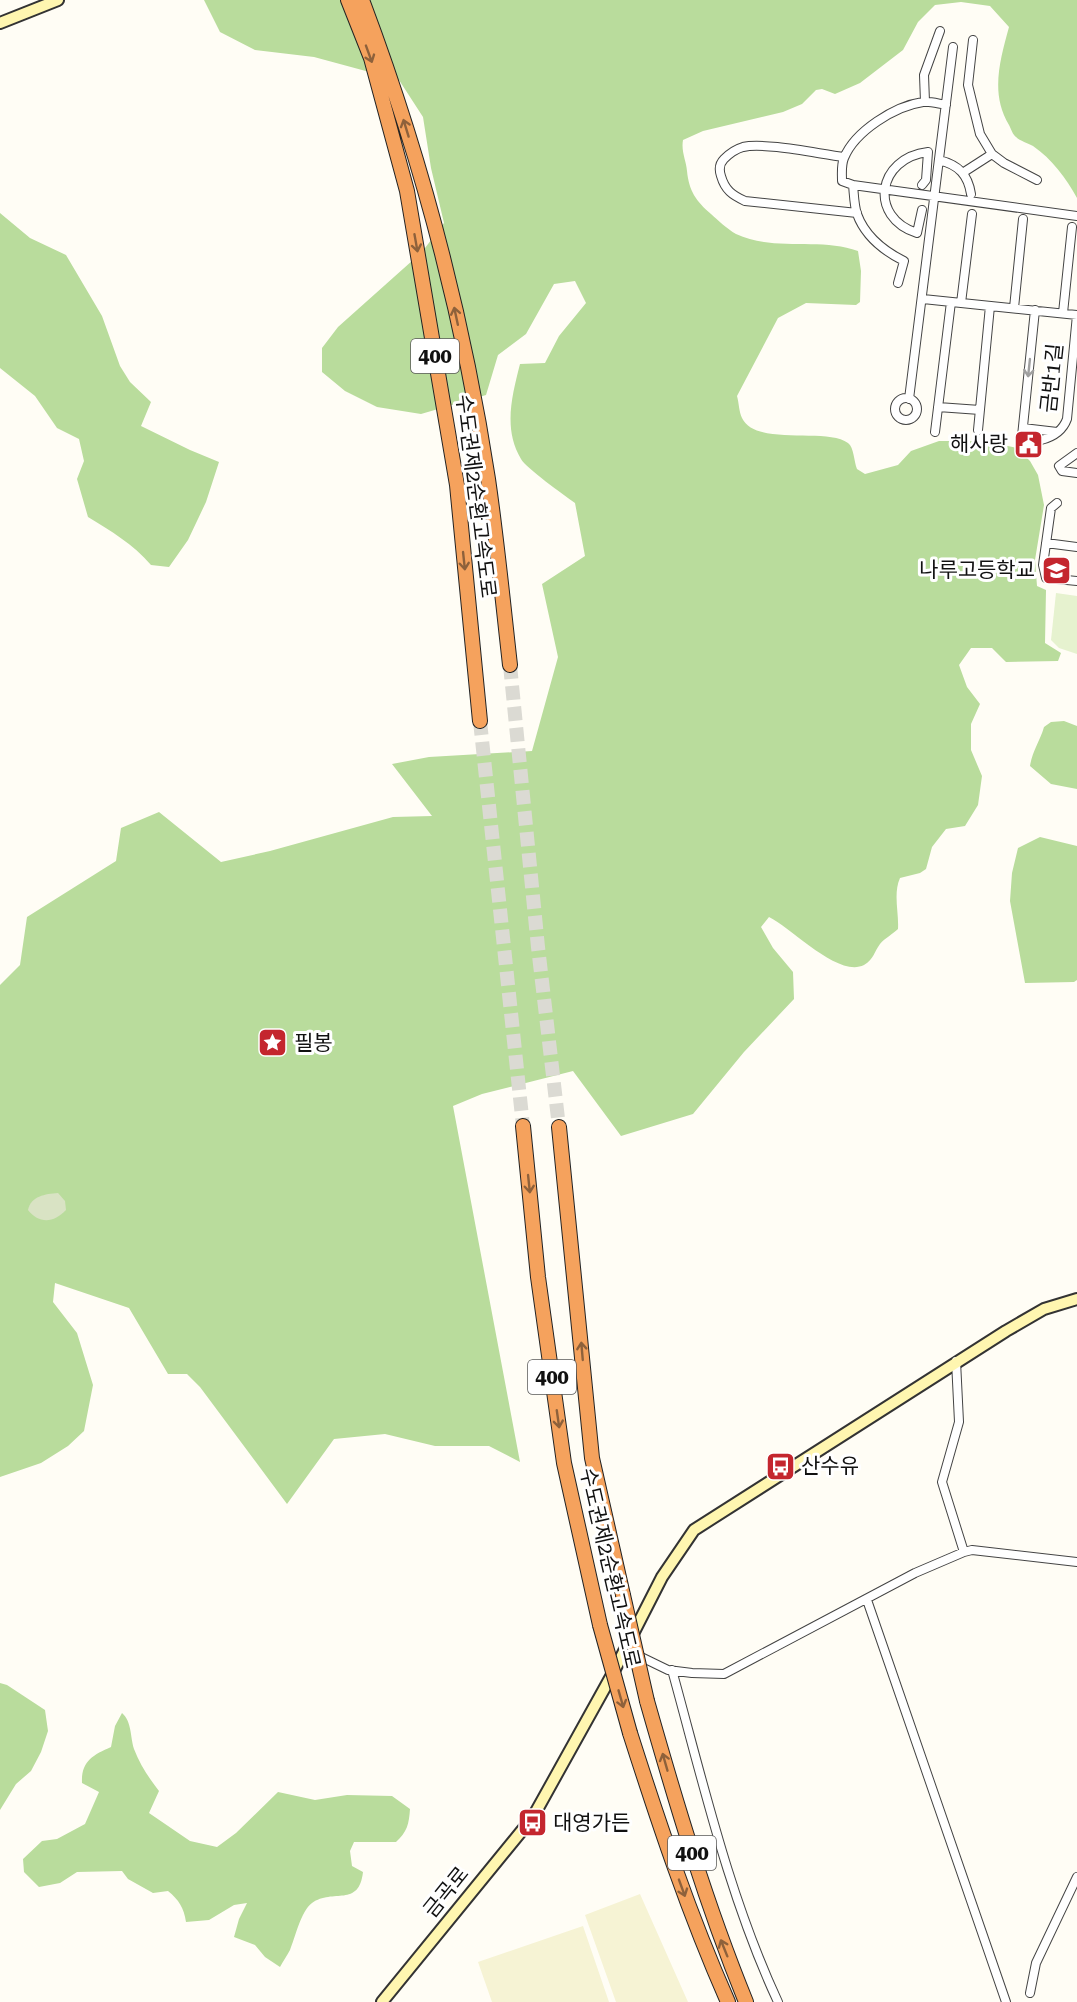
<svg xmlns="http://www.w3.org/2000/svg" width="1077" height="2002" font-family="'Roboto Serif','Noto Sans KR',serif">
<rect width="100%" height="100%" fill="#fffdf5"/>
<path fill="#f6f3d4" d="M640,1894l48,108h-72l-31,-87z
M583,1926l26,76h-117l-14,-40z"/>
<path fill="#b9dc9c" d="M204,0h873v198c-11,-20 -25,-39 -44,-52 -5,-3 -13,-5 -17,-9 -3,-2 -5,-8 -7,-12 -19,-31 -9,-65 0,-98l-19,-21 -29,-4 -26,3 -17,17 -15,28 -43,33 -25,11 -13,-5 -6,1 -14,14 -19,8 -80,19 -20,9c-2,12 3,20 4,31 2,20 9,30 24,43 7,6 16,15 25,20 38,18 84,3 122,17l3,20 -1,31 -4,3 -50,-2 -28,15 -41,78c2,7 2,16 5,22 14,29 84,9 106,25 6,4 6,19 9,26l8,5 33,-9 13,-14 28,-10h46l32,7 13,13 8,14 6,30 -9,55 2,26 9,4 -1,53 16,10 -3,8 -52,1 -14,-14h-21l-12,17 8,22 13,17 -9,20v26l11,26 -4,29 -13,21 -19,3 -14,18 -6,22 -6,4 -20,5c-7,16 -1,34 -2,51 -5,5 -13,9 -18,15 -6,8 -6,15 -16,21 -26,13 -72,-37 -95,-48l-8,10 12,21 20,24 1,27 -50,53 -51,62 -72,22 -48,-65 -91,23 -29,12 67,356 -31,-16h-54l-50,-12 -51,5 -47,65 -87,-117 -13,-13h-19l-39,-66 -74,-25 -2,19 24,31 16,52 -9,46 -16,15 -27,17 -41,14v-492l20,-20 7,-48 89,-56 5,-33 38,-16 62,50 49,-11 123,-34 39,-1 -40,-52 37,-7 103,-6 26,-94 -16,-73 43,-28 -10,-53c-11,-8 -49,-35 -54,-44 -18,-30 -9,-63 -1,-95l25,-1 14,-27 27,-33 -11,-22 -21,3 -28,50 -28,21 -12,40 -65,19 -44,-7 -32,-16 -23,-19v-24l16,-21 84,-75 22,-29 -13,-55 -8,-51 -24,-37 -85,-23 -59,-7 -35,-18z
M0,213l30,25 36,17 36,61 18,50 10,16 21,20 -10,24 49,24 29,12 -13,40 -18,38 -19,27 -18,-2c-18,-21 -40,-34 -63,-48l-11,-38 7,-18 -5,-22 -22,-11 -22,-32 -35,-28z
M1064,721l13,5v63l-26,-5 -21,-18c2,-14 10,-25 14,-39l7,-5z
M1040,837l37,9v134l-3,2 -49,1 -15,-82 2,-28 6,-25z
M0,1683l7,2 38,25 3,21 -7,21 -10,19 -15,13 -16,26z
M122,1713c10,9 8,23 12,36 6,16 15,29 25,42l-10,22 41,28 27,6 19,-14 42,-41 37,8 32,-5 45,1 18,13c-1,15 -3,23 -14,33h-42l-4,9 2,15 11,6c-4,36 -30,16 -51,31 -11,8 -17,35 -22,47 -3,6 -7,11 -10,17l-15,-10 -10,-12 -21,-8 5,-18 8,-16 -13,2 -25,15 -23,2c-2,-14 -7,-22 -18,-31l-15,2 -25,-14 -6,-8 -45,1 -17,11 -21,4 -15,-15 -1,-13 19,-18 15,-2 28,-15 14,-32 -17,-9c-1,-22 11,-28 29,-36l4,-21z"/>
<path fill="#d9e3c4" d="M58,1193l7,8 1,9c-12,13 -27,14 -38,0 3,-14 17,-16 30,-17z"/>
<path fill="#e6f2cf" d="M1056,593l21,3v58l-18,-6 -8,-8z"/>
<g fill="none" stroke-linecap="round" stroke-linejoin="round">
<path stroke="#dbdad3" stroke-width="14" stroke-dasharray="14 7" stroke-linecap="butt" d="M510,665l28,282 21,180
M480,721l43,405"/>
<defs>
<path id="street" d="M973,40l-5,45 12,49 12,20 12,9 33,17
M925,102l-1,-27 16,-44
M946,105c-7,-1 -16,-4 -23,-3 -28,4 -68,29 -79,56 -3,7 -2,15 -2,23l11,4 224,31
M844,157c-25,-3 -79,-15 -101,-10 -7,2 -14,7 -19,12 -5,5 -5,11 -3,17 4,14 11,19 24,25l112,12
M939,160c20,5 29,15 32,34
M964,172l28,-18
M853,185c1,9 1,20 4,29 8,22 27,37 47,47l-6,22
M922,185l4,-5 2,-28c-51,6 -60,65 -11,81l5,-23
M923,299l154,16
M961,303l11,-89
M1014,308l9,-89
M1063,313l9,-86
M895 409a11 11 0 1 1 22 0a11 11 0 1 1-22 0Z
M909,399l44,-352
M938,407l42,3
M1023,428l34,4
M978,430l12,-124
M935,432l16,-130
M1022,436l13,-126
M1041,440c12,-3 22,-10 26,-21l10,-104
M1077,453l-18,13 3,5 15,2
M1057,503l-6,5 -8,57 3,13 31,3
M1046,543l31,4
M956,1361l3,61 -17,60 22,70
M867,1600l139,402
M635,1654l33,16 24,3 32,1 191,-101 49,-21 8,-2 105,12
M672,1670c31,112 57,227 106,332
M1030,1993l6,-30 41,-86"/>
<path id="secondary" d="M0,23l58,-23
M382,2002l151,-185 80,-144 49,-96 32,-47 312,-199 38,-22 33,-10"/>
<path id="highway" d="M348,0l23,58 36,133 50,294 23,236
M362,0c58,154 101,316 126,479 9,62 15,124 22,186
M523,1126l15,151 26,186 36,162
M559,1127l33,331 31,137
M647,1701c29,102 59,203 99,301
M630,1733c29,91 59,181 98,269"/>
</defs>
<use href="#street" stroke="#444" stroke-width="10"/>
<use href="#secondary" stroke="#333" stroke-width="14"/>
<use href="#highway" stroke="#222" stroke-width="16"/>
<use href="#street" stroke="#fff" stroke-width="8"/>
<use href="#secondary" stroke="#fff6b0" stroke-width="10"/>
<use href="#highway" stroke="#f5a25d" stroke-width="14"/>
<defs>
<path id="highway-bridge" d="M623,1595l24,106
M600,1625l30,108"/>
</defs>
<use href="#highway-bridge" stroke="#222" stroke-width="16" stroke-linecap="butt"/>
<use href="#highway-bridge" stroke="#f5a25d" stroke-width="14"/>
</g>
<defs><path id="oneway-shaft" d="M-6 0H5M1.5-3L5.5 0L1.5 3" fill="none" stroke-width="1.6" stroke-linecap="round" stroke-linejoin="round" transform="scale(1.5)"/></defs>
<g stroke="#8e613b">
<use href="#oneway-shaft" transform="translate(369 54) rotate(70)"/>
<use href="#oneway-shaft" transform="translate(406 128) rotate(-107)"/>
<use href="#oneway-shaft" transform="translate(416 243) rotate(80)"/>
<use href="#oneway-shaft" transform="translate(456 316) rotate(-102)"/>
<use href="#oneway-shaft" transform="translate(464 561) rotate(84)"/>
<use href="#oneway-shaft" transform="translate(529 1184) rotate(84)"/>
<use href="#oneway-shaft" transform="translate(582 1351) rotate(-95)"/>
<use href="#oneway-shaft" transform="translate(558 1419) rotate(82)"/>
<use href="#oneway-shaft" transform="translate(621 1699) rotate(74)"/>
<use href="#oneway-shaft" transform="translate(665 1762) rotate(-106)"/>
<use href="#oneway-shaft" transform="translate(682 1888) rotate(70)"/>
<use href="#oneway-shaft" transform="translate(724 1948) rotate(-112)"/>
</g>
<use stroke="#a0a0a0" href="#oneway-shaft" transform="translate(1029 368) rotate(96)"/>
<defs>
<symbol id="civic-square" viewBox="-11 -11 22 22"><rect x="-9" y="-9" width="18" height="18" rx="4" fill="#c4262e" stroke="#fff"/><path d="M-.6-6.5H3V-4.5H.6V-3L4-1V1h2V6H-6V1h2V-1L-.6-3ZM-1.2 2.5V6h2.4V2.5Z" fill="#fff"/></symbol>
<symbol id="school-square" viewBox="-11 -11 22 22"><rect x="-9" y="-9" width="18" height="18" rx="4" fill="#c4262e" stroke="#fff"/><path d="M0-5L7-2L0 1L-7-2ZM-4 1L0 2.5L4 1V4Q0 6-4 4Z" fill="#fff"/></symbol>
<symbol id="sight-square" viewBox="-11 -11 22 22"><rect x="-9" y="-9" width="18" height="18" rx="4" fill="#c4262e" stroke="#fff"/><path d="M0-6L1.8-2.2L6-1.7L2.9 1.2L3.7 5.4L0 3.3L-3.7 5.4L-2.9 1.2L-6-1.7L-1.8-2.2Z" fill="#fff"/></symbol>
<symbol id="bus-square" viewBox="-11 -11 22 22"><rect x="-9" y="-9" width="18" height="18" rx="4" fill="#c4262e" stroke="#fff"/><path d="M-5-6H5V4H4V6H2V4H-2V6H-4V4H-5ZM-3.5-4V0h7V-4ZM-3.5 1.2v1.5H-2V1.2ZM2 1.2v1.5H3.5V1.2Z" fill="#fff"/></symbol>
</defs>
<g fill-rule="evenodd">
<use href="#civic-square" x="1012" y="428" width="33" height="33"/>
<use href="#school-square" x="1040" y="554" width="33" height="33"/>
<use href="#sight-square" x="256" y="1026" width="33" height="33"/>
<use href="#bus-square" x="764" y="1450" width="33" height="33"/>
<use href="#bus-square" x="516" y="1806" width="33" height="33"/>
</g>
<g text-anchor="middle" stroke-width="6" stroke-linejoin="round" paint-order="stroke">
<g fill="#fff" stroke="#585858" stroke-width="1.5">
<rect x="411" y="339" width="48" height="34" rx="4.5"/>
<rect x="528" y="1360" width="48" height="34" rx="4.5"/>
<rect x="668" y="1836" width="48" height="34" rx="4.5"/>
</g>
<g font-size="20" font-weight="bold" fill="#111">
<text x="435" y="363">400</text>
<text x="552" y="1384">400</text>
<text x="692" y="1860">400</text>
</g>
<g font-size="21" fill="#111" stroke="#fff">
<text transform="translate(1052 378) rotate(-84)" y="7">금반1길</text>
<text transform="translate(476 496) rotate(83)" y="7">수도권제2순환고속도로</text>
<text transform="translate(610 1568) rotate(77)" y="7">수도권제2순환고속도로</text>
<text transform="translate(446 1892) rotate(-51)" y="7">금곡로</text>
</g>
<g font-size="21" fill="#111" stroke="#fff" text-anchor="start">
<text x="1008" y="451" text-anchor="end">해사랑</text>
<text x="1035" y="577" text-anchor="end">나루고등학교</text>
<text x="294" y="1050">필봉</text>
<text x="801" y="1473">산수유</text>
<text x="553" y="1830">대영가든</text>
</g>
</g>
</svg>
